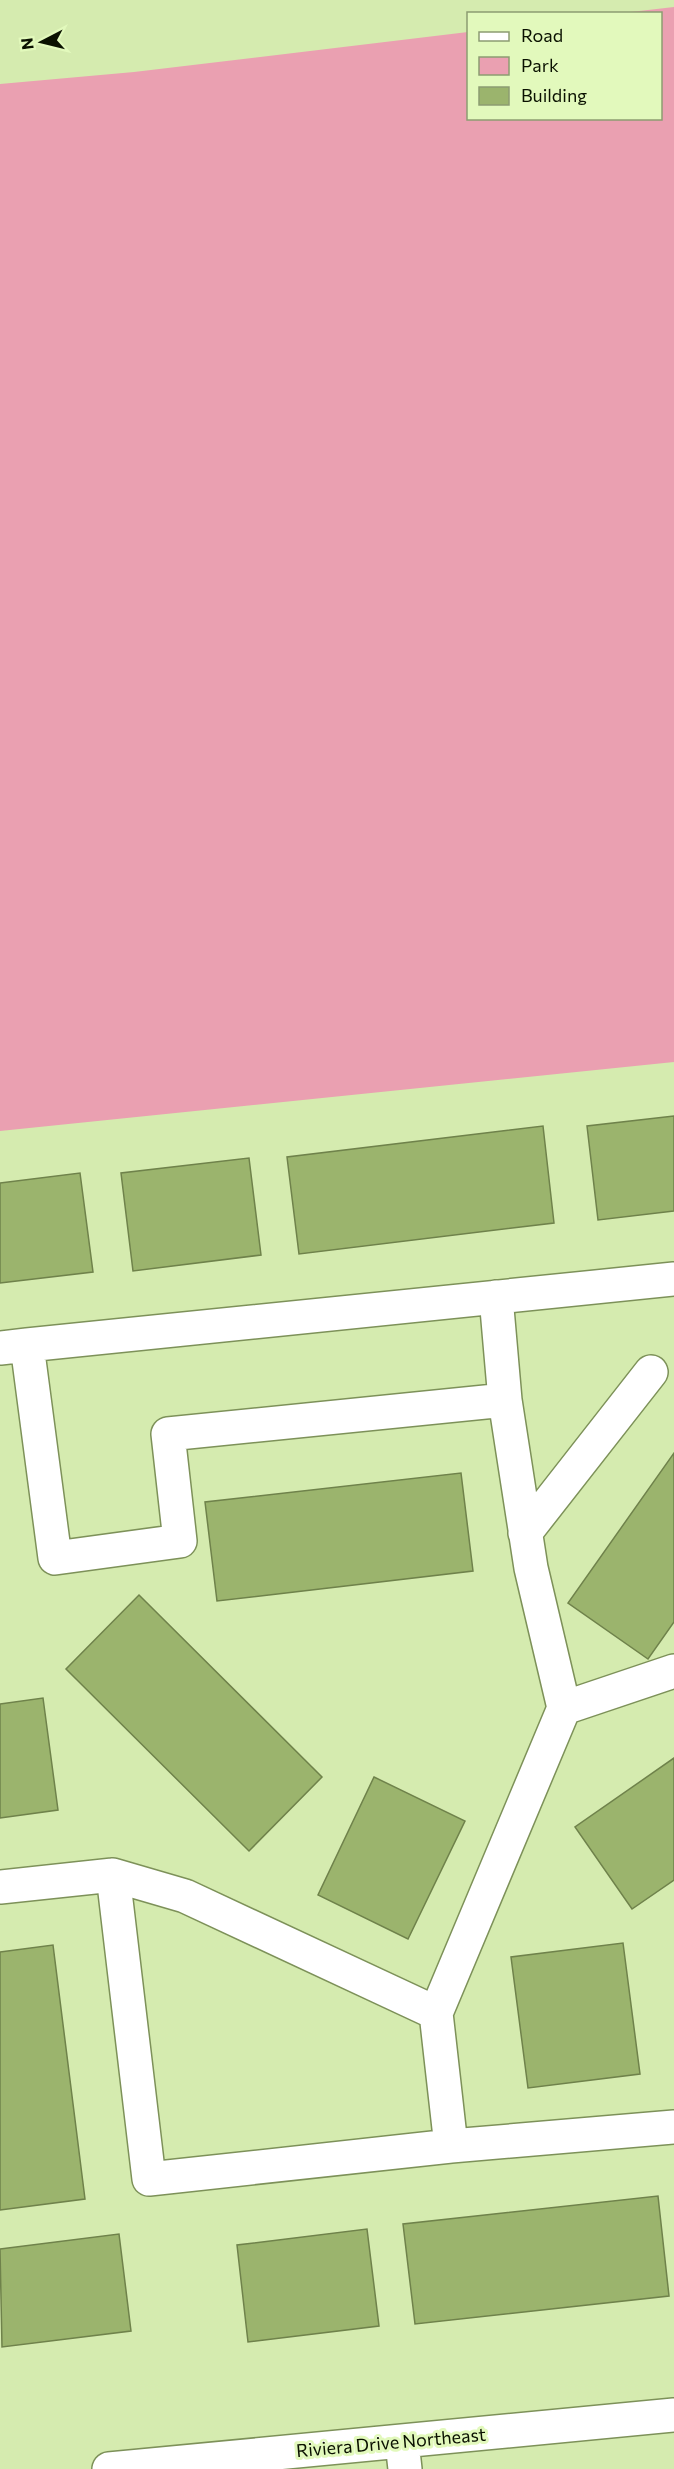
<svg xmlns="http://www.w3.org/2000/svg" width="674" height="2469" font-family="Commissioner,sans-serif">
<rect width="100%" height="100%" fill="#d5ebaf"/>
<path fill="#eaa0b1" d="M674,7v1055l-674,69v-1047l134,-12 334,-40v86h192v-104l-38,-1z"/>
<path fill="#9bb46d" stroke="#6f824b" stroke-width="1.5" d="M674,1116v95l-76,9 -11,-94z
M543,1126l11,97 -255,31 -12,-97z
M249,1158l12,97 -128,16 -12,-98z
M80,1173l13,99 -93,11v-100z
M674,1453v169l-26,37 -80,-56z
M461,1473l12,98 -256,30 -12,-99z
M139,1595l183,182 -73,74 -183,-182z
M43,1698l15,112 -58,8v-114z
M674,1758v122l-42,29 -57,-82z
M374,1777l91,44 -57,118 -90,-44z
M623,1943l17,131 -112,14 -17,-131z
M53,1945l32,254 -85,11v-258z
M658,2196l11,100 -254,28 -12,-100z
M367,2229l12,97 -131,16 -11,-97z
M119,2234l12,97 -129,16 -2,-98z"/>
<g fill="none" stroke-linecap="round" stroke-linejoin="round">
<defs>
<path id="minor" d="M674,1279l-647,66 28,213 125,-17 -12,-107 337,-34 26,168 33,140 -128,305 15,133 223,-19
M496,1297l9,103
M0,1348l27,-3
M525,1533l126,-161
M564,1708l110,-37
M0,1887l113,-12
M436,2013l-251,-117 -72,-21 36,304 302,-33
M402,2442l3,27
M109,2469l565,-54"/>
</defs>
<use href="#minor" stroke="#7d9159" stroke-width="36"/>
<use href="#minor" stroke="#fff" stroke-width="33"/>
</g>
<g text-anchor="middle" stroke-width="6" stroke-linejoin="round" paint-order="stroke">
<g font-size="18" fill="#0a1100" stroke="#e2f9bc">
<text transform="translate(391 2443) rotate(-5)" y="6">Riviera Drive Northeast</text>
</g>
</g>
<rect x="467" y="12" width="195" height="108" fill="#e2f9bc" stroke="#8c9c71" stroke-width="1.5"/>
<rect x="479" y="32" width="30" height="9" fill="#ffffff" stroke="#8c9c71" stroke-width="1.5"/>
<text x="521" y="42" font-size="18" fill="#0a1100">Road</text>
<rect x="479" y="57" width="30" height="18" fill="#eaa0b1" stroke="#8c9c71" stroke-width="1.5"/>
<text x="521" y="72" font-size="18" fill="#0a1100">Park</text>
<rect x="479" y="87" width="30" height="18" fill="#9bb46d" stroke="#8c9c71" stroke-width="1.5"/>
<text x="521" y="102" font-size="18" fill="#0a1100">Building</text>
<g transform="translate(42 42) rotate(263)" stroke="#e2f9bc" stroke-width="4.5" paint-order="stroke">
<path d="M0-4.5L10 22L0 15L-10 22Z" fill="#0a1100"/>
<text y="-9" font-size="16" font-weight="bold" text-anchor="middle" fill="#0a1100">N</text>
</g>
</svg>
